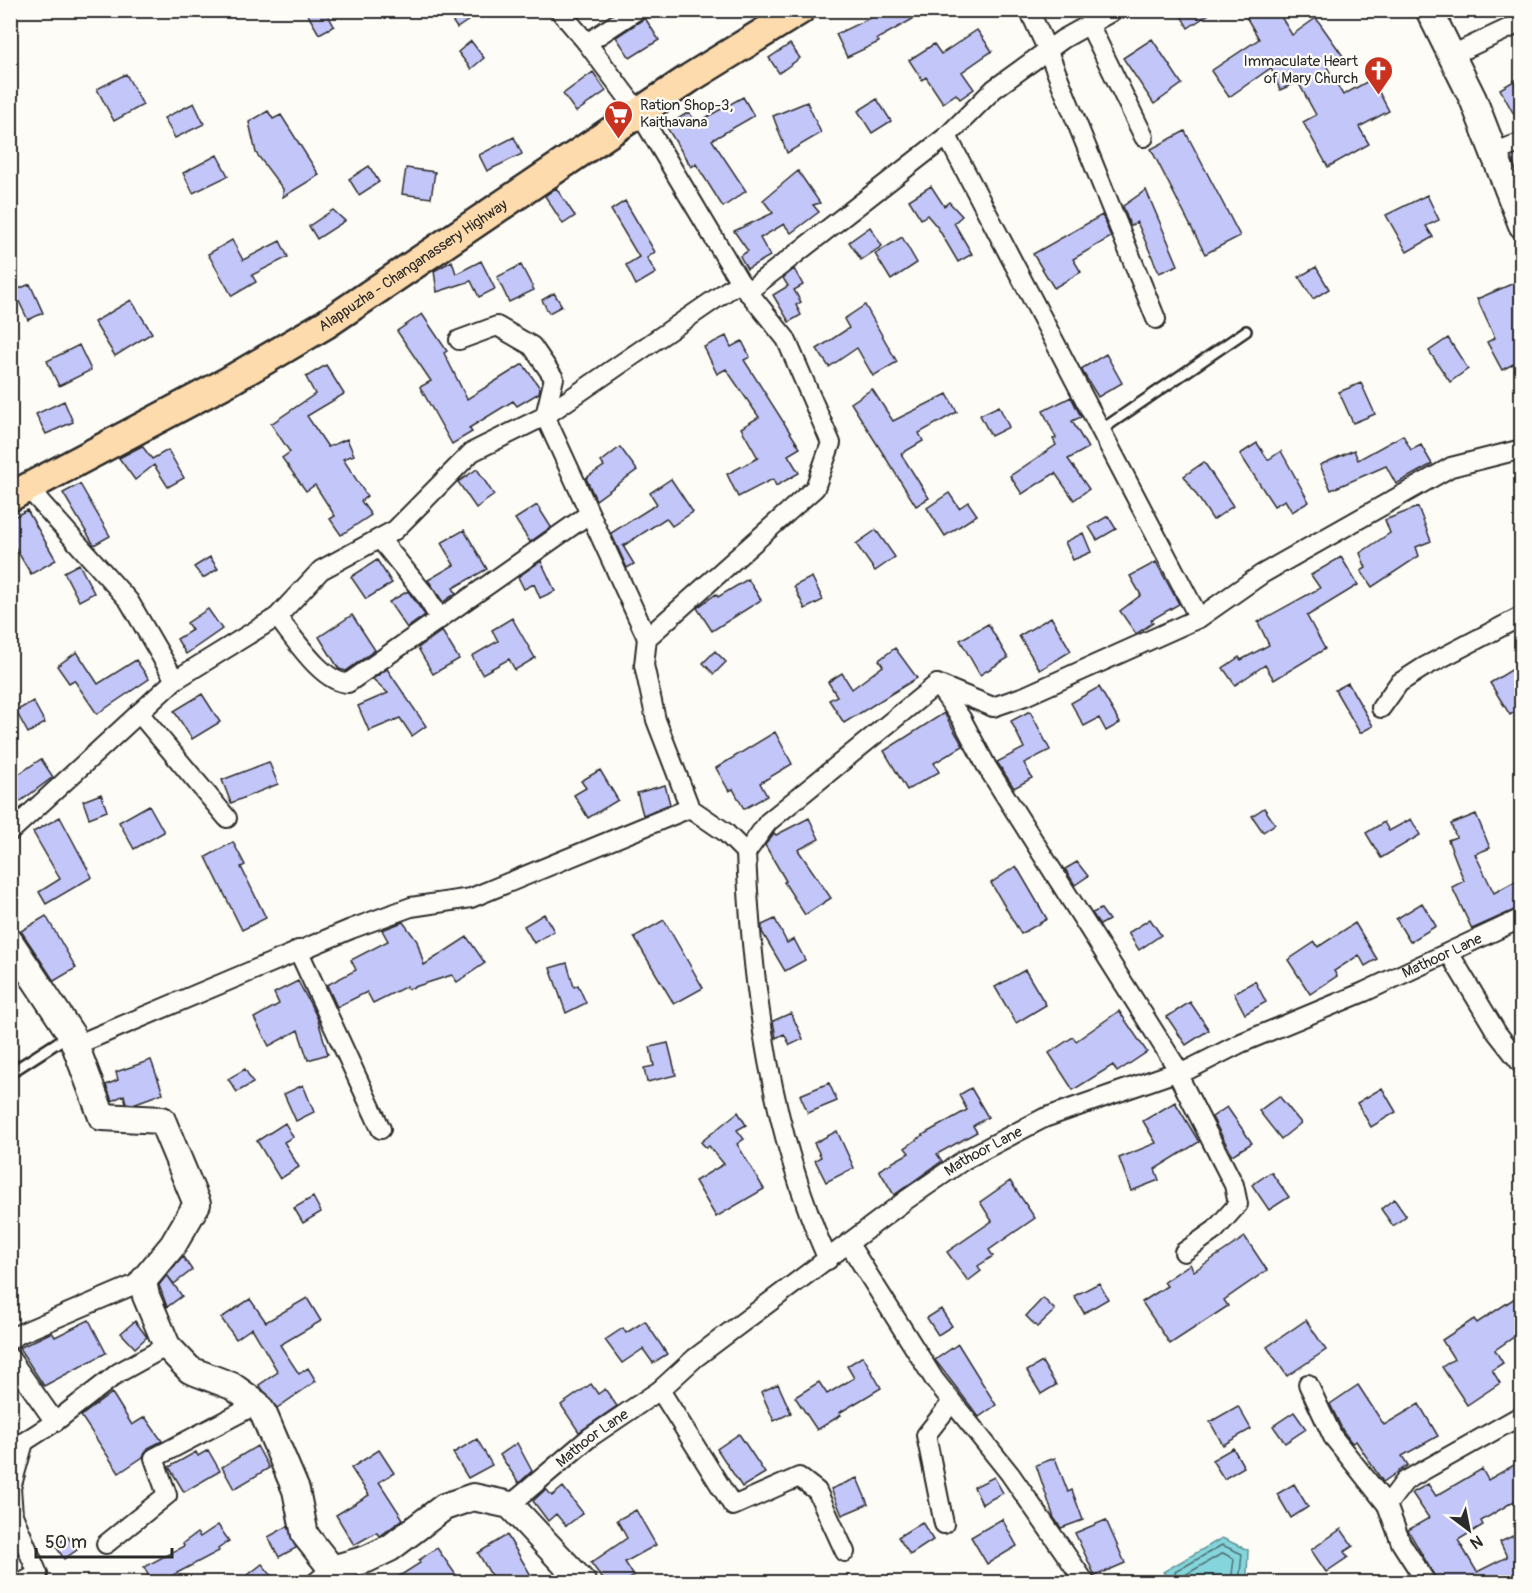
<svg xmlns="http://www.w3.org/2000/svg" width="1532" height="1593" font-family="Pangolin,sans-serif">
<rect width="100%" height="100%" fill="#fdfcf7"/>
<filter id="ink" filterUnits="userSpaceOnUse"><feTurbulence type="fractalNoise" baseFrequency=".0167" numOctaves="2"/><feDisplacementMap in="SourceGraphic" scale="12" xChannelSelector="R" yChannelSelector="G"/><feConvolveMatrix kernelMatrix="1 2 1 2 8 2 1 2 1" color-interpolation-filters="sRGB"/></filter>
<g filter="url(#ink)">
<path fill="#84d6dc" stroke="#609295" stroke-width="1.5" d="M1222,1538l26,12 -1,27 -4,5h-71l-9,-10z"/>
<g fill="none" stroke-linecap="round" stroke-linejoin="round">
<path stroke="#4f6f72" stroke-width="1.5" d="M1176,1582l-1,-10 47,-27 20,9 -3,28
M1184,1582l1,-7 38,-22 11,6 -3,23"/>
</g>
<path fill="#c3c6f8" stroke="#2b2b2b" stroke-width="1.5" d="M305,10h20l9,16 -15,8z
M445,10h39l-27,18z
M887,10h42l-52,29 2,3 -32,15 -11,-23z
M1178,10h37l-27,18z
M1242,10h35l15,25 24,-17 27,38 -17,9 17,30 29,-16 17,32 -30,16 10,17 -41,23 -25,-45 13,-7 -18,-33 -18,8 -9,-22 -42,29 -18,-26 48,-32z
M645,18l14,22 -29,18 -14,-21z
M977,30l15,21 -30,21 12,17 -14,10 -4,-5 -13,9 -17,-26 -4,3 -13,-20 25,-16 7,10z
M1152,39l30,45 -28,20 -31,-46z
M471,41l13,17 -13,11 -13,-17z
M790,44l10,14 -21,15 -10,-15z
M593,72l13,19 -30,21 -13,-18z
M126,74l17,31 -29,16 -17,-32z
M1521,77v50l-21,-38z
M743,97l11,19 -42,24 34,51 -23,16 -27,-43 -5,3 -25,-41 23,-14 7,11z
M877,99l14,22 -19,12 -14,-22z
M807,102l14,31 -34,20 -14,-37z
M194,103l10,21 -29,14 -11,-20z
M268,111l5,8 8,-4 38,60 -36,22v-8l-27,-36 -7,-31z
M1185,131l55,105 -35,18 -54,-105z
M514,137l8,17 -35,17 -8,-16z
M217,155l11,21 -35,17 -10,-20z
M369,166l10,16 -20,13 -10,-16z
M406,168l29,4 -4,26 -29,-4z
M798,171l22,32 -7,2 6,7 -28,21 -7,-9 -24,14 10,18 -23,13 -7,-13 8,-5 -14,-20 39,-18 -10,-13z
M931,186l13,20 5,-4 13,14 -8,7 18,31 -14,8 -20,-34 -11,-13 -6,4 -12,-19z
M556,188l19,28 -12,8 -18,-28z
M1146,190l32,75 -19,8 -22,-51 -7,4 -7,-20z
M1427,195l12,25 -13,6 7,11 -26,15 -21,-37z
M625,201l30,51 -8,6 9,15 -20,12 -10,-20 13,-8 -28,-47z
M333,210l12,11 -28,18 -8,-13z
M1102,215l9,22 -38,22 8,13 -27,16 -21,-34z
M870,227l12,19 -21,14 -12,-18z
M902,237l15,26 -26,17 -16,-26z
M232,240l11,20 37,-19 8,16 -36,18 4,7 -24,14 -24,-42z
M452,261l4,13 25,-13 14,28 -16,8 -8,-16 -34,11 -3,-21z
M521,265l13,25 -25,12 -12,-25z
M1316,267l13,22 -16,10 -14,-22z
M794,269l9,16 -9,5 7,12 -5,3 5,10 -12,7 -16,-27 15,-9 -5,-8z
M1521,280v80l-19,10 -15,-28 8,-4 -18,-39z
M30,284l13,29 -15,7 -14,-29z
M554,293l8,13 -13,7 -7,-13z
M131,300l21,33 -37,23 -21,-34z
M865,305l32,57 -24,14 -16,-28 -28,19 -12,-18 32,-21 -5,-9z
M422,314l25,37 -3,2 23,46 56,-35 17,24 -1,5 -22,13 -4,-5 -44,27 3,4 -20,12 -32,-57 11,-6 -34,-50z
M726,336l5,11 11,-6 8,16 -6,3 56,88 -12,7 11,18 -23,13 -3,-7 -35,18 -11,-23 31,-16 -17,-30 18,-11 -33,-48 -9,5 -13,-27z
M1448,338l20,31 -18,13 -21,-31z
M79,345l12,25 -32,16 -12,-25z
M1106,354l16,29 -24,14 -17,-28z
M326,365l18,29 -37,22 21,31 19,-8 7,16 -11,4 24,37 -6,5 10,14 -30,20 -11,-16 5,-3 -20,-31 -9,6 -24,-33 8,-6 -19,-28 44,-30 -9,-17z
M1361,383l14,31 -22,9 -14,-31z
M872,389l21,32 54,-27 10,18 -38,21 4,8 -22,13 28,44 -13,8 -65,-103z
M1071,397l10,20 -9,4 16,27 -20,11 21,30 -15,11 -19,-27 -33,21 -12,-18 46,-31 -3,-6 3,-1 -13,-27z
M64,401l9,21 -27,12 -10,-20z
M999,406l10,21 -18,9 -11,-21z
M1403,435l8,15 10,-5 11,19 -36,20 -10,-18 -55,24 -11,-25 34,-15 4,10z
M1257,443l11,17 13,-9 28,51 -17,10 -7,-12 -11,6 -34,-52z
M142,446l10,13 16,-9 16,28 -16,9 -14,-22 -19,15 -16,-22z
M620,447l17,23 -41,30 -10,-22 18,-12 -3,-4z
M1204,462l29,44 -20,14 -29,-44z
M477,469l17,26 -18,13 -18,-26z
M671,479l22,33 -21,14 -6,-8 -43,28 11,18 -7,4 -16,-35 46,-29 -7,-11z
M80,484l30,52 -16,9 -31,-52z
M949,493l10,15 9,-6 9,13 -32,21 -18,-28z
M537,505l14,22 -21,15 -15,-23z
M1418,507l13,34 -15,6 3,9 -47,31 -11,-16 5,-3 -6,-15 30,-20 -5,-13z
M27,510l29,50 -25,14 -21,-35v-20z
M1108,516l8,13 -19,11 -8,-13z
M464,530l23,39 -34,19 3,5 -13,9 -15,-22 26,-15 -13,-22z
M876,530l19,27 -20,14 -19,-27z
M1083,533l8,19 -18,8 -8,-18z
M210,557l8,12 -15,9 -9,-11z
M1341,557l17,28 -51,31 18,33 -51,31 -9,-15 -30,20 -12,-17 16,-11 2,3 28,-15 -11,-23 62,-34 -9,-13z
M377,560l15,23 -26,16 -15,-22z
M541,561l14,30 -15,7 -6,-14 -10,5 -6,-12z
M1156,562l23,42 -28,16 2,3 -17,11 -16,-23 21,-16 -11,-19z
M79,564l15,29 -15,8 -15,-29z
M812,577l11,23 -18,9 -11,-23z
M748,579l13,21 -49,31 -15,-23 19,-14 2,3z
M408,591l17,24 -18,13 -18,-26z
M208,609l14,20 -36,25 -9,-15 15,-9 -5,-7z
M352,615l23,35 -29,21 -7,-2 -20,-32z
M1051,617l20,34 -31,19 -21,-34z
M512,618l23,40 -20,12 -6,-11 -27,15 -10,-18 26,-15 -6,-11z
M988,624l20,34 -28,17 -20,-35z
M442,631l17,28 -26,15 -15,-26z
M895,648l22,30 -73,45 -15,-23 8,-4 -9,-14 14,-9 10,16 31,-23 -4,-6z
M715,651l11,11 -12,12 -11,-11z
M77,652l21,32 38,-24 13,19 -52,35 -23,-34 -5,3 -12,-17z
M1521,664v44l-11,7 -20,-32z
M387,669l39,57 -14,10 -12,-18 -31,13 -11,-25 30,-13 -15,-14z
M1348,683l25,43 -13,7 -25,-43z
M1099,687l21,36 -14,8 -7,-13 -15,8 -13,-23z
M202,694l18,28 -28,17 -18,-28z
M33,701l12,22 -17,10 -12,-22z
M1030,711l20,39 -26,13 8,15 -18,10 -17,-26 27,-14 -13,-27z
M944,713l19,33 -29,17 5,9 -32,18 -23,-39z
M775,732l17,32 -32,19 7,13 -23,13 -11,-20 -4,2 -13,-23z
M41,759l12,18 -43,32v-29z
M269,762l9,22 -47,19 -9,-23z
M600,770l18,30 -30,18 -14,-23 12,-7 -5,-7z
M665,785l5,19 -27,11 -6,-22z
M101,794l6,17 -18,7 -6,-17z
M149,805l15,27 -30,17 -15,-27z
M1264,808l11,16 -12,8 -11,-16z
M1476,814l14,34 -15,6 19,39 27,-15v29l-49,22 -20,-42 12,-6 -16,-41 8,-3 -5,-13z
M60,817l32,60 -46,27 -7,-12 21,-13 -27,-47z
M809,818l10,21 -21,11 33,48 -26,17 -21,-33 2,-1 -21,-36 9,-12 2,2z
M1411,819l9,16 -39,23 -15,-25 18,-11 5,9z
M233,842l12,23 -4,2 25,51 -24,12 -36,-73z
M1077,862l11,14 -13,9 -10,-16z
M1016,866l31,53 -26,15 -30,-51z
M1422,903l14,23 -26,16 -14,-23z
M1101,909l8,11 -9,5 -8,-12z
M544,914l10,17 -20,12 -10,-17z
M46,916l30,52 -22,13 -33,-50z
M775,919l12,24 7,-4 11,21 -20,11 -23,-39v-7z
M1150,919l11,16 -22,15 -11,-17z
M664,920l39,68 -29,16 -40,-67z
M403,922l14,19 7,24 43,-28 18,26 -28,19 -5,-7 -44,14 -1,-3 -34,17 -6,-11 -30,15 -10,-22 29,-15 -5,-10 37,-19 -6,-11z
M1355,923l22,36 -12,7 -6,-11 -25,16 3,5 -27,18 -22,-34 27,-18 3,5z
M567,963l7,24 4,-2 8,18 -20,10 -16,-45z
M1025,970l21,35 -30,18 -21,-36z
M298,981l19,36 11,37 -20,6 -10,-30 -29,16 -15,-28 25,-14 -5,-11z
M1255,981l11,21 -21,12 -11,-21z
M1190,1002l19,28 -23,15 -19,-28z
M1119,1011l28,41 -30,20 -4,-7 -40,25 -24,-37 24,-16 3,4z
M791,1013l12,26 -13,6 -6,-11 -8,4 -3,-17z
M668,1043l8,32 -29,7 -3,-14 10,-2 -4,-19z
M151,1060l12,33 -30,11 -7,-1 -2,-8 -12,6 -6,-16 12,-5 -2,-8z
M245,1069l8,14 -16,9 -9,-13z
M829,1083l8,18 -29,12 -8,-18z
M303,1085l11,27 -18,9 -12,-27z
M971,1088l17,29 -15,9 4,6 -40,22 5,7 -48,34 -15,-25 30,-17 -4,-5 21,-15 41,-23 -8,-15z
M1382,1088l14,24 -25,15 -14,-24z
M1279,1096l22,27 -20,16 -22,-28z
M1175,1102l24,40 -44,27 4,11 -28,11 -12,-33 37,-15 -13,-22z
M1227,1107l25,36 -20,12 -20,-38z
M738,1112l8,13 -9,5 7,9 -7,5 27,45 -48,28 -21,-36 29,-17 -15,-18 -3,2 -5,-6z
M285,1123l8,14 -9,5 15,25 -19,12 -23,-38z
M837,1131l17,37 -28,14 -11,-22 6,-3 -7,-14z
M1271,1172l18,25 -20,13 -17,-25z
M1010,1181l25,37 -46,32 4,6 -15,10 3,5 -13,10 -21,-29 45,-31 -12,-19z
M313,1197l8,15 -18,11 -9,-15z
M1394,1199l12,17 -13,10 -12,-17z
M1245,1237l22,33 -43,30 4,6 -58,38 -28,-42 25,-16 -3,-4 26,-18 4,7z
M183,1257l9,13 -18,14 -7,-9z
M167,1275l15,21 -15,11 -8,-22z
M1099,1283l9,16 -24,14 -10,-17z
M1521,1294v38l-26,18 8,13 -11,7 8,13 -33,22 -25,-38 12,-8 -12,-19 32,-21 3,4z
M307,1298l14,23 -41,24 19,29 9,-6 8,13 -39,27 -18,-23 19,-13 -26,-44 -16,11 -15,-21 29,-19 16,23z
M1043,1298l12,12 -18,17 -11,-11z
M941,1309l11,17 -14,9 -11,-17z
M89,1320l17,33 -62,33 -25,-38 33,-16 3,5z
M1306,1320l20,30 -39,26 -20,-29z
M135,1321l12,16 -12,11 -14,-15z
M645,1321l22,33 -14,9 -10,-14 -21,14 -17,-23 18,-12 3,5z
M958,1344l38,61 -17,12 -44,-57z
M863,1356l18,32 -42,25 2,2 -24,15 -22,-33 24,-15 8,12 27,-16 -7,-12z
M1042,1362l14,23 -15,9 -14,-23z
M591,1384l7,10 7,-5 12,17 -38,26 -18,-27z
M778,1384l13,29 -17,8 -13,-29z
M1358,1385l26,40 35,-21 19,32 -36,20 6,9 -25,17 -27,-41 -4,2 -9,-12 -13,-27z
M112,1393l20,32 13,-8 17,24 -14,7 -5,9 -24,16 -38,-57z
M1238,1406l13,23 -28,16 -13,-23z
M1294,1412l12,17 -21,14 -12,-17z
M739,1434l26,39 -23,14 -25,-38z
M477,1439l15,26 -24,13 -15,-25z
M517,1443l15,28 -13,12 -19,-28z
M257,1446l12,22 -35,21 -12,-22z
M1233,1448l11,19 -20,12 -12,-19z
M208,1450l12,21 -36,21 -15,-25 27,-15 2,4z
M379,1450l15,23 -15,9 24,37 -23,17 -3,-4 -23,13 -18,-30 33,-20 -18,-27z
M1055,1458l13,34 4,-2 11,30 -22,8 -7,-10 -18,-53z
M1521,1461v36l-40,24 2,4 -25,15 19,32 30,-15 -7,-15 21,-10v50l-3,-3 -8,3h-72l-30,-52 21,-12 -17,-25 16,-9 8,12 46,-27 6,11z
M994,1477l9,16 -21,11 -8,-17z
M857,1478l11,26 -26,11 -11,-26z
M1294,1484l14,23 -17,11 -14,-24z
M563,1487l20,26 -17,13 -10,-12 -8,7 -15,-20 13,-12 6,7z
M636,1510l20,35 -31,17 9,14 -9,6h-20l-14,-19 36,-25 -10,-18z
M1002,1519l15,27 -30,18 -16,-27z
M1106,1520l19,43 -30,13 -20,-43z
M922,1522l11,18 -23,15 -12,-18z
M218,1525l11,16 -11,8 1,2 -59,31h-8l-8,-15 40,-21 -1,-3 14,-10 3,4z
M288,1526l8,22 -17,9 -11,-20z
M1341,1529l12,17 -9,6 4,5 -22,15 -15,-22z
M507,1535l28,47h-40l-17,-29z
M68,1537l9,13 -13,9 -9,-14z
M437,1548l24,34h-71l30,-19 -1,-3z
M262,1564l15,18h-38z"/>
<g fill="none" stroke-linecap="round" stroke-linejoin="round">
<defs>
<path id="lane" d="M1101,430l145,-99
M10,1073l59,-38"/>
<g id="street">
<path d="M559,10l28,33 53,71 100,168 46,57 45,104 -16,45 -168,150 -3,27 12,55 34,88 35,24 21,21c6,139 25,279 82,407"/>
<path d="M1029,10l18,39 109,270"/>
<path d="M1089,24l55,113"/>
<path d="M587,43l50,-33"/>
<path d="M1452,55l70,-33"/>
<path d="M947,136l252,482"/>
<path d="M1493,153l29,-11"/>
<path d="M747,292l200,-156 47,-47 69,-50 52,-29"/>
<path d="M459,340l38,-14 35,20 22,32 -9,38"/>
<path d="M545,416l195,-134"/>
<path d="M28,488l101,113 46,79"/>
<path d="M380,539l46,57 14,23"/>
<path d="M277,617c16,19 45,66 71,66l241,-169"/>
<path d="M937,684l24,34 26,49 192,304"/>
<path d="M1381,708l18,-25 25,-16 98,-51"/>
<path d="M139,713l88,105"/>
<path d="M10,832l165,-152 102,-63 44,-47 74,-40 77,-78 73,-36 102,222"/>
<path d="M746,853l22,-31 169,-138 56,23 32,-11 174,-78 63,-44 189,-107 71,-18"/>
<path d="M298,950l83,179"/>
<path d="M1449,953l48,80 25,32"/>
<path d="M76,1045l275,-116 60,-22 60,-9 219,-90"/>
<path d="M1178,1075l56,110 4,19 -23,26 -31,22"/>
<path d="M849,1244l85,135 76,95 75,108"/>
<path d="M10,1340l9,-6 124,-53"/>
<path d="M10,1358l45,64 -39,25"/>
<path d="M1308,1384l25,53 54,68"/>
<path d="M660,1390l73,116 66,-29 18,14 28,61"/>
<path d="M55,1422l63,-49 49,-27"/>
<path id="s1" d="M510,1505l79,-67 71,-48 35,-32 211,-158 58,-40 80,-42 135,-47 -1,4 63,-32 123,-51 158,-74"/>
<path d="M944,1524l-18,-89 26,-33"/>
<path d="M106,1544l61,-49 -13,-37 103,-54"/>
<path d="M23,1582l15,-8 -25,-59 -2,-27 13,-46"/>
<path d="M316,1582l16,-13"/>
<path d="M1426,1582l-25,-39 -14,-38 18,-24 117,-66"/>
</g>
<path id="secondary" d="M1429,10l44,89 49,126
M10,942l61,92 31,83 60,3 35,84 -24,41 -30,36 3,15 21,50 23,24 42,16 25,18 7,11 32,75 9,45 27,34 35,-10 23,-11 54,-41 29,-10 37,8 72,77"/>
<g id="primary">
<path id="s2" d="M10,497l219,-116 97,-57 364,-246 110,-68"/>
</g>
</defs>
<use href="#lane" stroke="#2b2b2b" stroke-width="14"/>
<use href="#street" stroke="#2b2b2b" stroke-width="22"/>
<use href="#secondary" stroke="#2b2b2b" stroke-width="30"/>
<use href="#primary" stroke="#2b2b2b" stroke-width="33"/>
<use href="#lane" stroke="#fdfcf7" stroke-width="9"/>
<use href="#street" stroke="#fdfcf7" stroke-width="18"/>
<use href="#secondary" stroke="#fdfcf7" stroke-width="26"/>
<use href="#primary" stroke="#fedbac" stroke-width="28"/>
</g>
</g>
<defs>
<symbol id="church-pin" viewBox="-11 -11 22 30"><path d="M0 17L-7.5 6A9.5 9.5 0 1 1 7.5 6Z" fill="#c8321e" stroke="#fdfcf7"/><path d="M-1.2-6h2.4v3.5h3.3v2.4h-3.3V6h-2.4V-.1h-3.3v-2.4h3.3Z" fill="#fff"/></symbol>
<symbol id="supermarket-pin" viewBox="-11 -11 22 30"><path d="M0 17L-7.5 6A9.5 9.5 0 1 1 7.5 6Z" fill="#c8321e" stroke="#fdfcf7"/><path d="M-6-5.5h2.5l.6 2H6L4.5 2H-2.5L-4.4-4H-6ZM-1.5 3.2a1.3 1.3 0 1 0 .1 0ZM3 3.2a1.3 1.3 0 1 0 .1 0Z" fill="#fff"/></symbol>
</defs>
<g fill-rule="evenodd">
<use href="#church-pin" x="1362" y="54" width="33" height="45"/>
<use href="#supermarket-pin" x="602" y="98" width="33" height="45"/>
</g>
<g text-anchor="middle" stroke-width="4.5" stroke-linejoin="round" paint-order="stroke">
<g font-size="15" fill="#2b2b2b" stroke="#fdfcf7" text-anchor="end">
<text x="1358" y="66">Immaculate Heart<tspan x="1358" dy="17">of Mary Church</tspan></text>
<text x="640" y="110" text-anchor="start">Ration Shop-3,<tspan x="640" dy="17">Kaithavana</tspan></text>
</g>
<g font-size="15" fill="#2b2b2b" stroke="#fdfcf7">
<text dy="5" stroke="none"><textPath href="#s2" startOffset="465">Alappuzha - Changanassery Highway</textPath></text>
<text dy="5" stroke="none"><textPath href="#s1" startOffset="1098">Mathoor Lane</textPath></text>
<text dy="5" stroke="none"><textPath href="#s1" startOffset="592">Mathoor Lane</textPath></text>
<text dy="5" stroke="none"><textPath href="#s1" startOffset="106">Mathoor Lane</textPath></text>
</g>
</g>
<rect width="1532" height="1593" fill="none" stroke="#fdfcf7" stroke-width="36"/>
<rect x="18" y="18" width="1496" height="1557" fill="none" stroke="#2b2b2b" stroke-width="2" filter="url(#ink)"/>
<g transform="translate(1469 1530) rotate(148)" stroke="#fdfcf7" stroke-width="4.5" paint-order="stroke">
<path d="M0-4.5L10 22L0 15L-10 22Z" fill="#2b2b2b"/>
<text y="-9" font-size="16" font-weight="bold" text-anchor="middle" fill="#2b2b2b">N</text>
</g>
<path d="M36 1548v9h136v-9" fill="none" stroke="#2b2b2b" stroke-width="3"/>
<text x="45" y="1548" font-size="18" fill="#2b2b2b" stroke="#fdfcf7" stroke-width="4.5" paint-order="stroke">50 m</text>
</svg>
